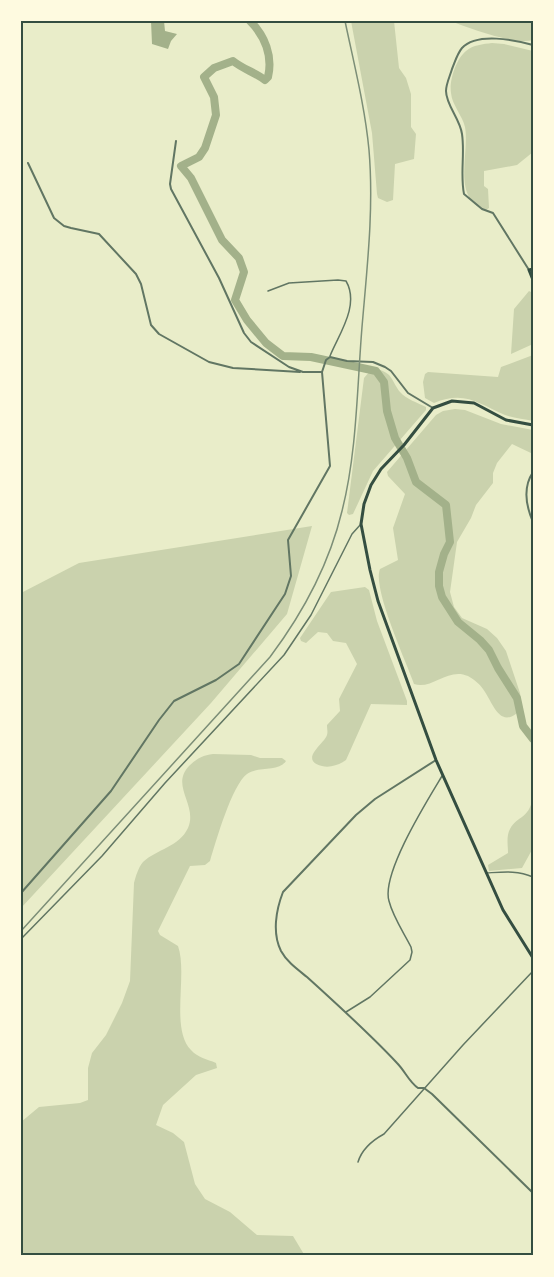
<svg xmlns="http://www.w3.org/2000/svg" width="554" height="1277" font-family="'IBM Plex Serif',serif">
<rect width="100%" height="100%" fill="#e9edc9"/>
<path fill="#cad2ad" d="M351,21h43l5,47 7,10 5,16v33l5,7 -2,25 -19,5 -2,36 -6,2 -9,-4 -1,-4 -5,-61z
M450,21h83v19c-21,5 -63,-12 -83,-19z
M492,43l12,1 29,7v101l-16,13 -33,6v15l4,3 1,19 -3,2c-35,-11 -16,-57 -21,-83 -3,-12 -13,-22 -14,-34 -2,-12 5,-34 15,-42 7,-6 17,-7 26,-8z
M529,291l4,2v51l-22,10 3,-45z
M533,355v66c-9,-2 -19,-3 -28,-6 -26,-11 -40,-25 -71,-12l-9,-5 -2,-16 2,-8 3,-2 70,5 3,-10z
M380,370c13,4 12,12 20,22 6,7 18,11 26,15v3l-53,61 -20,43 -4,1 -2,-2 17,-135 6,-7z
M455,409l10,1 36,14 32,6v24l-21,-10 -15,19 -4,10v10l-17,22 -5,13 -14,24 -7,50 4,15 8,11 25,11 10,9 9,13 14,42 2,15c-22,25 -29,-6 -39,-19 -3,-5 -10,-10 -15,-13 -20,-9 -36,14 -54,8 -8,-23 -42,-96 -34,-115l18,-9 -5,-32 12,-34 -17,-18 -1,-4 49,-57 7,-4z
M312,526l-25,88 -76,89 -190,205v-315l58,-30z
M365,587l4,3 8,31 30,80v4l-36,-1 -25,56c-7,5 -16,8 -24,6 -24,-6 3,-23 5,-31 1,-3 0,-6 0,-10l13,-14 -1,-12 18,-35 -11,-21 -13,-2 -6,-8 -9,-1 -12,11 -5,-2 -1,-3 31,-46z
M213,754l38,1 9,3h22l4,3c-7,11 -28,5 -39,13 -15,11 -31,67 -37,87l-5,4 -15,1 -32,65 2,4 18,11c10,28 -8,83 13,104 7,8 16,9 25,13l1,5 -21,7 -33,30 -7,20 17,8 11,9 11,42 10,15 25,13 27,23 36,1 12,20h-284v-134l18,-15 41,-4 8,-3v-32l4,-15 14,-18 16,-32 8,-22 4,-98c2,-7 4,-15 9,-21 14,-13 36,-15 45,-34 10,-23 -18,-42 1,-62 7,-7 14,-11 24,-12z
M533,798v50l-11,20 -33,3 -1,-6 20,-12c0,-7 -2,-17 2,-24 8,-14 18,-9 23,-31z"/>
<path fill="#a3b18a" d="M151,21h13l1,10 12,3 -6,7 -3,8 -16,-5z"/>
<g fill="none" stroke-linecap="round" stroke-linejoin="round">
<path stroke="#a3b18a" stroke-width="8" d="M250,21c15,15 23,35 18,56l-3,3c-11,-8 -22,-11 -32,-19l-19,7 -10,9 10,20 2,18 -11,33 -6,9 -18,9 10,12 31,62 17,18 5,14 -9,28 12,20 19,23 17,13 28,1 65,14 8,11 3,29 8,27 12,20 9,24 30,23 4,37 -6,12 -5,18v14l3,11 16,25 22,18 9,10 9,18 19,30 6,28 10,13"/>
<path stroke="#617663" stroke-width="1.5" d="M268,291l21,-8 49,-3 8,1c14,24 -7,53 -16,75
M486,873c17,-1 31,-3 47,4
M21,939l81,-83 63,-73 119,-128 27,-40 41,-81 9,-10
M346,1012l24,-15 40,-37 2,-8 -1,-5c-7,-14 -18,-30 -22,-46 -8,-27 38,-100 53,-125
M358,1162c4,-13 15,-22 26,-28l79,-89 70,-74"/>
<path stroke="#617663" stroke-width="2" d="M176,141l-6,43 1,5 48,89 25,55 7,9 38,25 14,5h19l4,-12 4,-3 17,4 26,1 12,5 6,4 17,22 25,15
M28,163l26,55 10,8 7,2 28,6 37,40 5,10 10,41 8,9 50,28 24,6 67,4
M529,270l-36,-57 -11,-4 -18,-15c-4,-20 1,-40 -2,-60 -2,-15 -16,-29 -16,-43 0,-7 4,-15 6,-22 3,-7 5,-15 10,-21 15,-16 53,-8 71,-3
M533,472c-10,15 -7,34 0,50
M436,760l-61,39 -19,16 -73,77c-7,18 -11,41 -2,59 6,11 16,18 26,26 31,28 62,56 90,86 8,8 12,19 21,25h6l8,6 101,99
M21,893l90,-102 48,-71 15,-19 42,-21 23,-16 46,-70 6,-18 -3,-36 42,-74 -8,-94"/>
<path stroke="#344e41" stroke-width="3" d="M533,269l-4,1 4,10
M533,425l-27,-5 -32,-17 -22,-2 -19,7 -29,37 -23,24 -10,16 -7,19 -3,20 9,46 8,31 58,159 67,150 30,48"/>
<path stroke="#7c8e77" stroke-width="1.5" d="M21,931l249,-274c33,-44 59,-92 72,-146 15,-59 15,-123 20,-184 5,-59 12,-118 7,-177 -4,-43 -15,-86 -24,-129"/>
</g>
<rect width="554" height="1277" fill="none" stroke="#fefae0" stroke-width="45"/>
<rect x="22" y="22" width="510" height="1232" fill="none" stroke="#344e41" stroke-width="2"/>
</svg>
